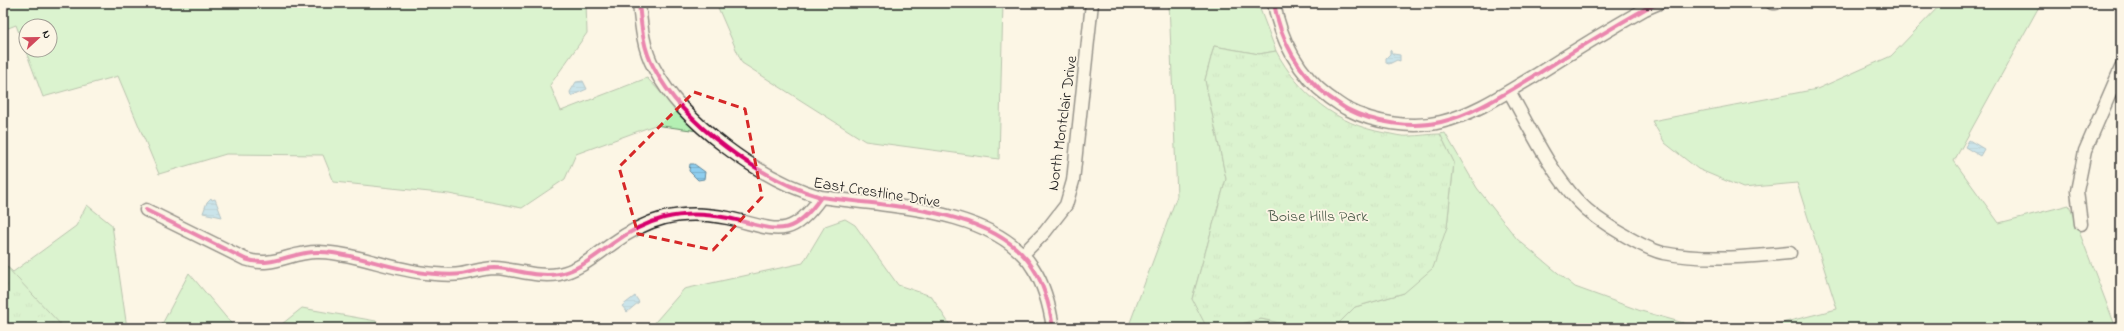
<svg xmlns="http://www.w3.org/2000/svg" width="2124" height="331" font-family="'Indie Flower',sans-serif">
<defs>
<pattern id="park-tufts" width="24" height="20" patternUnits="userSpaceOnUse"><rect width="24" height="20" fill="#b4efb3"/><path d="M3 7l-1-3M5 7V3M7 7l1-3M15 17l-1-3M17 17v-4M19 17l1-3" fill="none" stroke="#9acc99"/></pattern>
<pattern id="water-rules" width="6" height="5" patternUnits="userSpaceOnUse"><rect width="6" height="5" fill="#8eceef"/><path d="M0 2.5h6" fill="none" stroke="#7ab0cc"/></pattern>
</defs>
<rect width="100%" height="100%" fill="#fcf5e5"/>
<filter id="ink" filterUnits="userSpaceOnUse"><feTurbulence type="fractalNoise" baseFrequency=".025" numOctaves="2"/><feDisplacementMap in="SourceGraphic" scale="8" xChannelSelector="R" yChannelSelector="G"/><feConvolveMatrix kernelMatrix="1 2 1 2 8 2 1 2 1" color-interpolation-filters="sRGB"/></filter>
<g filter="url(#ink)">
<path fill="#b4efb3" stroke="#688668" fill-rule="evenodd" d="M3,3h583l1,30 -37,52 11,26 86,-33 51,53 -43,-6 -79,29 -11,25 -43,29 -73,-14 -115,-12 -11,-27 -97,-1 -67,20 -41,-98 -75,21 -27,-72 -13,5zM26,26h24v24h-24z
M716,3h287l-4,156 -134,-18 -123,-78z
M1169,3h72l19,6 16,42 -17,3 -45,-8 -9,34 21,99 -34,120 33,29 36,-9 28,6 2,3h-163l49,-132z
M1942,3h99l-87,158 45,62 70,-18 47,123h-782l21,-21 49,-14 43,-66 7,-64 -14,-29 5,-1 32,55 40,51 58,48 66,24 57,16 64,1 75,-19 -40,-126 -54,5 -45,-19 -33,-26 -13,-22 165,-32 74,-33z
M87,205l25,20 15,103h-124v-65l10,9 63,-46z
M845,219l10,6 43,60 33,11 21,32h-302l34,-39 119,-26 22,-37z
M189,273l46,55h-75z
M302,308l74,13 5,7h-104z"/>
<path fill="url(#park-tufts)" stroke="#688668" d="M1214,46l45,8 17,-3c23,43 60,73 109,82 8,1 16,4 24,3 10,0 21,-2 31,-2l14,28 -7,65 -14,41 -29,25 -49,14 -21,21h-43l-2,-3 -28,-6 -36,9 -19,-2 -14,-27 34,-120 -21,-99z
M3,263l61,65h-61z"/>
<path fill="url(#water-rules)" stroke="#60879b" d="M1390,50l3,4 7,1v6l-3,-1 -8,4 -3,-1v-5l4,-4z
M583,81l4,8 -16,7 -1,-4 6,-10z
M1969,140l15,9 -4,7 -15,-9z
M690,164h4l11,8 -1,7 -6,1 -9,-9z
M211,198l1,2 3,-1 7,18 -19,-4 4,-11z
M635,296l4,6 -12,10 -5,-6z"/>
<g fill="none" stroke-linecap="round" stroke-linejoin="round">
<defs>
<path id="minor" d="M639,3c2,21 4,46 15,65 29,56 107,112 167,129 64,9 175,11 212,71 12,18 17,40 20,60
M1274,3c6,36 25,72 55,94 6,4 12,9 18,12 27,14 65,20 94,13 34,-8 66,-30 95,-47 36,-23 72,-45 109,-66l14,-6
M1772,3h4
M1509,91c21,37 40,79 69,110 13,14 30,25 46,34 12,7 26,15 39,18 42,8 84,4 127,0
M146,210l99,49c29,10 45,-8 74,-7 36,1 70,17 106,21 12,1 24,3 36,1 12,-2 22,-6 34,-6 21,1 42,10 64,6 20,-4 36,-18 53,-30 15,-11 33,-21 52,-26 20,-5 44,-4 64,0 46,10 61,25 93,-21
M2081,224l-4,-33 8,-40 36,-83
M1023,254l22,-22 21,-27 7,-24 19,-178"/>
</defs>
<use href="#minor" stroke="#1c1c1c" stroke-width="15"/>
<use href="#minor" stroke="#fcf5e5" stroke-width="12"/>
<defs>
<path id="cycleway" d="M639,3c2,21 4,46 15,65 29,56 107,112 167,129 64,9 175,11 212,71 12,18 17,40 20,60
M1274,3c6,36 25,72 55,94 6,4 12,9 18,12 27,14 65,20 94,13 34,-8 66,-30 95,-47 36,-23 72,-45 109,-66l14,-6
M146,210l99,49c29,10 45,-8 74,-7 36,1 70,17 106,21 12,1 24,3 36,1 12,-2 22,-6 34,-6 21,1 42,10 64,6 20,-4 36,-18 53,-30 15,-11 33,-21 52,-26 20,-5 44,-4 64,0 46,10 61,25 93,-21"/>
</defs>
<use href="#cycleway" stroke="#fcf5e5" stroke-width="6"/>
<use href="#cycleway" stroke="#d6006c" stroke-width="4"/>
</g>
</g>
<path d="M0 0H2124V331H0ZM694,92l51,17 17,88 -49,53 -75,-16 -19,-67z" fill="#fcf5e5" fill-opacity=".55" fill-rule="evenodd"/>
<path fill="none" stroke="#d62828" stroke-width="3" stroke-dasharray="8 5" stroke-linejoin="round" d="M694,92l51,17 17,88 -49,53 -75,-16 -19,-67z"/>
<g text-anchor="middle" stroke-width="3.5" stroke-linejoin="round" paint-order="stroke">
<g font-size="16" fill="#1c1c1c" stroke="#fcf5e5">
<text transform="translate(1061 123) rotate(-82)" y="6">North Montclair Drive</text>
<text transform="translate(877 191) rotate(9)" y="6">East Crestline Drive</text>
</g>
<g font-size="16" fill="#4a5b49" stroke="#fcf5e5">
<text x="1318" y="221">Boise Hills Park</text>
</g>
</g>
<rect width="2124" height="331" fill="none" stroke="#fcf5e5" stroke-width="16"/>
<rect x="8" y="8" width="2108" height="315" fill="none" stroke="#1c1c1c" stroke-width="1.5" filter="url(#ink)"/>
<g transform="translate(38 38) rotate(68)"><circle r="19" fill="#fcf5e5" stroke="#a29e95"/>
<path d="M0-3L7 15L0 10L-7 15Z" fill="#d1495b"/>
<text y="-6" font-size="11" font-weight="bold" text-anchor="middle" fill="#1c1c1c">N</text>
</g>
</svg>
